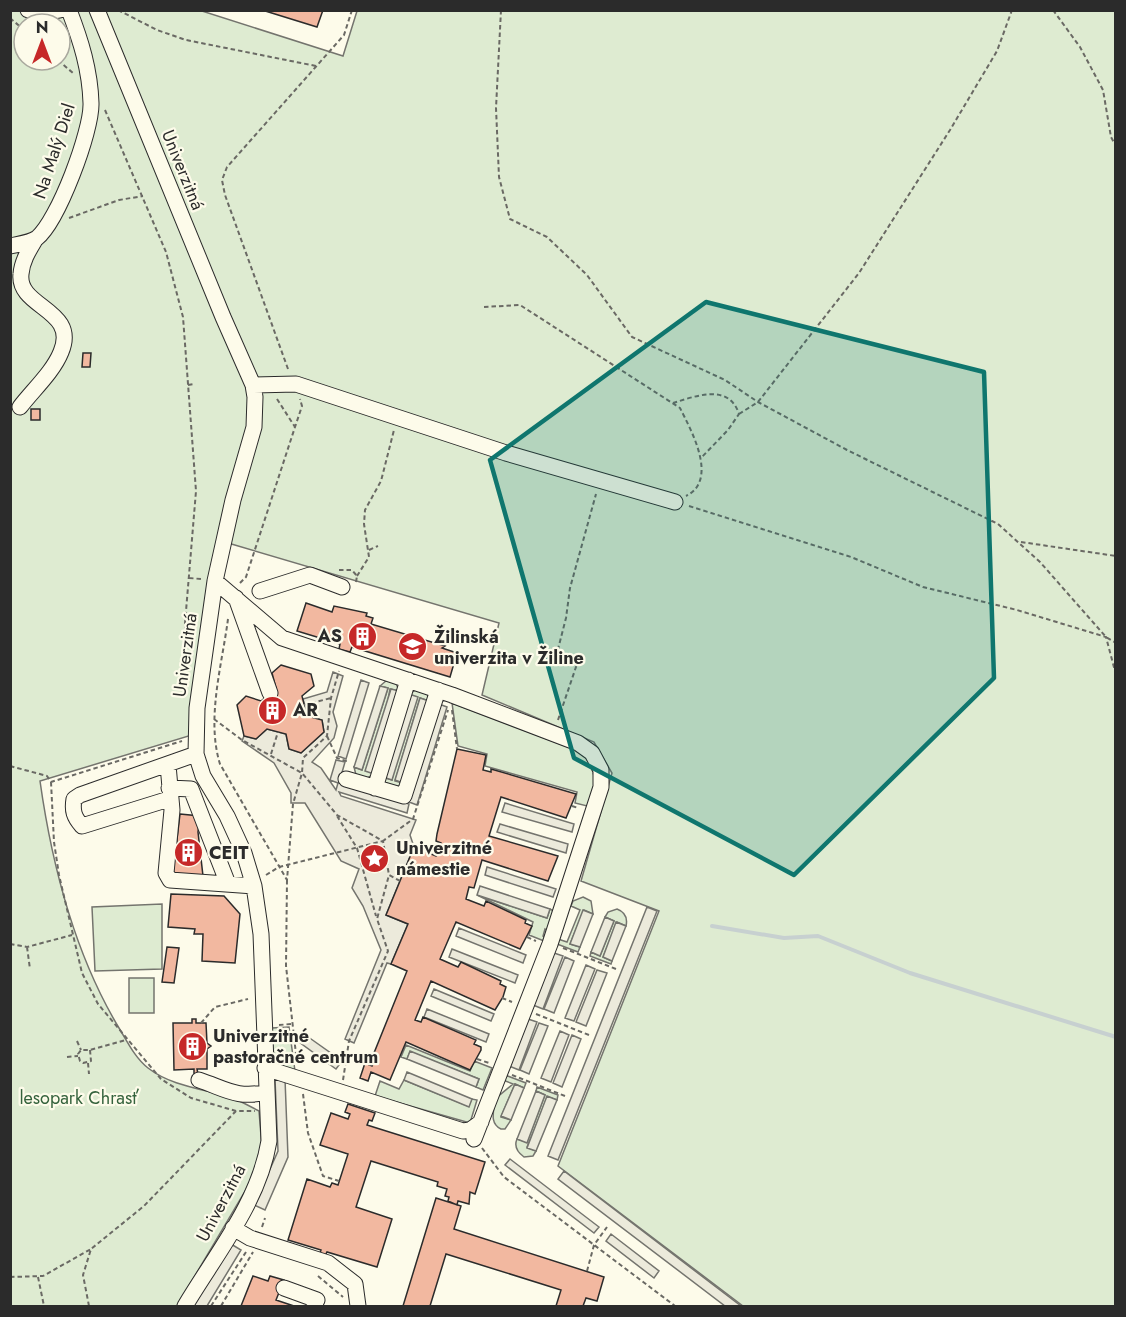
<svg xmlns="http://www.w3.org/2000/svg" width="1126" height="1317" font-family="Jost,sans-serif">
<rect width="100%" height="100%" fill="#fdfbea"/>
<path fill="#deebd1" stroke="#74746e" stroke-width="1.5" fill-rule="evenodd" d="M10,11h192l141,45 14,-45h758v1295h-372l-185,-140 101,-255 -78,-30 31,-108 -18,-31 -112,-47 17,-72 -271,-80 -36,192 -152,46c12,85 34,172 79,247 8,13 16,30 29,40 23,18 55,21 82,29 10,4 20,9 29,14l4,50 -86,145h-166zM24,24h36v36h-36z
M387,680l9,3 3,8 -9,-2 -16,85 -8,5 -10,-4 -2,-8 8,3 26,-82 -8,-2z
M417,689l10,4 2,8 -9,-3 -25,83 8,2 -6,5 -13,-6 -1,-5 9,3 17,-86z
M452,703l129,49c17,19 16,34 6,54l-12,-3 2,-11 -92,-26 2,-12 -29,-8z
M477,895l70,23 3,-9 2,1 2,5 -6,16 -3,-2 -2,7 2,1 -1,4 -15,-6 4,-13z
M583,897l8,4 2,13 -9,-4 -14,34 10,3 -2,5 -21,-8 1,-5 9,3 13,-32 -9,-4 2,-5z
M162,904v65l-67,2 -3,-64z
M617,909c8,3 11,8 9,17l-9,-4 -14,35 9,4 -1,3 -21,-8 1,-4 9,4 14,-35 -9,-4 3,-5z
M129,978h25v35h-25z
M289,1027l6,44 -16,-6 -7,-16v-21z
M406,1045l64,26 4,-10 18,7 -9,22 -7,-3 3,-8 -69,-27 -3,7 -6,-2z
M505,1075l21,8 -2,5 -9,-4 -14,33 10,3 -6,9h-4c-12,-6 -7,-18 -6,-30l18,-15 -10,-4z
M404,1080l64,26 4,-7 5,1 -7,23 -95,-27 5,-15 19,8z
M537,1087l21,8 -1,5 -9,-3 -21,50 9,4 -3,5 -9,1c-7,-5 -10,-11 -7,-18l10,3 18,-47 -9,-4z"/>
<path fill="#eceadb" stroke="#74746e" stroke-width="1.5" d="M333,672l10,4 -10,36 4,14 -3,12 -22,24 9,6 15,22 2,-7 -8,-3 6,-20 9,2 -6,21 70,21 -2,9 -68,-21 2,4 75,24 -6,15 4,12 -28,68 22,9 -17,40 -4,-1 -33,80 -9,-4 36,-89 -18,-44 -11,-18 7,-19 -18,-8 -36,-58h-14v-10l-17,-30 -32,-22 2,-5 12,3 11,-10 19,5 3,15 12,4 23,-21 -2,-12 -15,-4 -4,-17 24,-7z
M361,680l8,3 -23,76 -8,-3z
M380,686l8,2 -26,82 -8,-3z
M391,689l8,2 -25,83 -9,-3z
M409,694l9,3 -26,83 -9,-3z
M420,698l9,3 -26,82 -8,-3z
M439,704l8,3 -30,98 -8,-3z
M505,803l69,21 -2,8 -70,-20z
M500,824l68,20 -2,9 -69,-21z
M487,867l69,22 -3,8 -68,-22z
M480,886l70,23 -3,9 -70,-23z
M647,907l10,4 -99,249 -10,-4z
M583,910l10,4 -13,33 -10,-3z
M605,917l9,4 -14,35 -9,-4z
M616,922l10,4 -14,35 -9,-4z
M459,928l67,27 -3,8 -67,-27z
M452,949l66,26 -3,8 -66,-26z
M554,953l9,3 -20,53 -10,-4z
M565,957l9,4 -20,52 -10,-4z
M586,965l9,4 -21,52 -9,-3z
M597,970l10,3 -21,53 -10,-4z
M434,989l60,25 -3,7 -60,-25z
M427,1009l62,25 -3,8 -62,-25z
M528,1019l9,3 -18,48 -10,-4z
M539,1023l9,3 -19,48 -9,-4z
M560,1031l9,4 -18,47 -10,-4z
M304,1034l38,27 -6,8 -37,-27z
M572,1035l9,4 -19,48 -9,-4z
M410,1051l69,28 -3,8 -69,-28z
M407,1072l65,27 -3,8 -65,-27z
M275,1079h10l3,78 -23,53 -11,-5 24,-54z
M515,1084l9,4 -13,32 -10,-4z
M536,1091l9,4 -18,48 -10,-4z
M547,1096l10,4 -21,51 -9,-3z
M510,1159l89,68 -5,6 -89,-68z
M564,1171l177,135h-16l-167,-127z
M611,1234l48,37 -5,7 -48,-37z
M231,1244l10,6 -34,56h-14z"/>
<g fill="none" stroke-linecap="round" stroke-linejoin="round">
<path stroke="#c7d0d0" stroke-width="4" d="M712,926l72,12 34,-2 92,37 206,64"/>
</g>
<path fill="#f2b8a0" stroke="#2b2b2b" stroke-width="1.5" d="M262,10h61l-6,17z
M83,353h8l-1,14h-8z
M31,409h9v11h-9z
M306,603l26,9 2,-6 33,7 -1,3 7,2 -2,6 74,22 -3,2 15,5 -7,24 -98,-30 -2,5 -11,-3 1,-5 -43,-13z
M281,665l30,9 3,12 -12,10 5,20 15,4 2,12 -23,21 -12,-4 -3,-15 -19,-5 -11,10 -12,-3 -7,-31 9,-9 15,5 15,-13 -4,-15z
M457,749l29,6 -3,15 8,2v-3l85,25 -10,24 -65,-21 -12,39 69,20 -10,25 -66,-21 -8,28 -5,-1 -3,12 18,7 2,-5 40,19 -1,3 7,3 -12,23 -64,-27 -16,37 18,8 3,-5 40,19 -1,3 6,3 -3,10 -8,13 -64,-29 -16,39 6,2 2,-5 53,23 -2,4 7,3v3l-11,20 -64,-28 -16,38 -19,-8 -3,9 -8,-3 5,-15 7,3 2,-7 -2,-1 35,-87 -16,-7 17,-40 -22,-9 28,-68 22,9 5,-13 -5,-2 1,-7z
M180,814l20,2 -2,16 5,44 -30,-3z
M171,894l53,2 16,18 -5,49 -33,-2 1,-27h-9l1,-5 -27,-2z
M167,947l12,1 -5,35 -12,-1z
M192,1019h4v4h10l1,20 4,3 -4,3v20h-10l1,5h-4v-5l-20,1 -1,-47h19z
M348,1104l27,9 -3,8 -3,-1 -2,5 118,37 -10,32 -5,-2 -1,12 -11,-3 -1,4 -9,-4 1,-4 -4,-1 2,-7 -10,-3 1,-4 -67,-21 -15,46 36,12 -15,48 -50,-15 -2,4 -5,-3 1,-3 -33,-10 19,-61 23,8 2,-4 6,2 10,-31 -28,-9 11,-32 17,6 2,-5 -5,-2z
M436,1198l25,8 -7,23 150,48 -7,24 -11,-3 -3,8h-27l5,-16 -115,-36 -16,52h-27z
M253,1276l15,5 2,-5 14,4 -8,20 18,6h-53z"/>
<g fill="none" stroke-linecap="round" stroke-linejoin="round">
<defs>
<path id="minor" d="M28,10l16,3 16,-3
M97,10l126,307 30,68 2,12 -1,30 -21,73 -18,81 -18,127 -1,46 7,22 24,40 17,37 10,33 7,48 8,207c-10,61 -53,113 -84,165
M10,246c8,-2 20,-3 27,-8 21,-17 55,-107 54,-135 -1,-33 -10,-62 -22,-93
M253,385l43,-1 210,69 169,49
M20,407c13,-17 33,-35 41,-55 18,-43 -44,-44 -40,-78 1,-13 8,-24 14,-34
M215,581l67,57 170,57 126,48 14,10 9,17v17l-51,157 -76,195
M260,591l50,-16 32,12
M236,598l34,95
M168,765l4,45 -6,63 4,7 84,6
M346,779l58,17 34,-106
M169,788l22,1 37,95
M375,788l33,-108
M169,799l-87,27c-8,-9 -10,-15 -8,-27l6,-4 116,-41
M265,1068l198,63 7,-1 11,-8
M199,1080c27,9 38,19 68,12
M233,1228l17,10 78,25 27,21 3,22
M284,1288l33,12 -3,6"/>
</defs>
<use href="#minor" stroke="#2b2b2b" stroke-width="17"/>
<path stroke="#6a6964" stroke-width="2" stroke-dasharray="4.5 3" stroke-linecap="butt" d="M118,10l39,20 29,10 130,26
M501,10l-5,98 3,69 11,42 37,18 40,38 45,62 93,43 33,22 89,48 151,74 42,38 66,75 10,6
M1053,10l27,37 23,43 8,47 5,9
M10,18l14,12
M58,60l16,14
M105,110l61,142 17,65 13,174 -11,132v59
M69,218l50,-18 24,-4
M484,307l36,-2 160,103c11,22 39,72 6,88
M288,369l-63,-174 -3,-15 5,-13 117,-132 8,-25
M188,385l7,-1
M277,399l18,28
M673,403c23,-7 56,-20 66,11l-11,16 -28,29
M739,414l19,-12 101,-129 91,-143 47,-79 15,-41
M689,506l162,51 72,30 94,23 89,27 10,38
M1021,542l95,14
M369,550l9,-4
M339,570h13l5,6 -1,6
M357,576l12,-19 -5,-33 1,-14 16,-29 13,-51
M189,578l12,1
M240,583l6,-6 49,-150 7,-21 -2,-7
M228,619c-6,46 -22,100 -8,145l67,116 6,-76 9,-31 1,-15 24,-22 4,-38 8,-27
M304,705l27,-7
M452,710l5,39
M214,719l28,21 60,33 35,42 46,26 30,-22 35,-109
M558,720l18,-53 -19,-14 9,-35 4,-30 26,-94
M327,736l10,22 9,3v3
M271,754l7,-22
M10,766l37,10 4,6 131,-41
M51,782l3,60 5,33 23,98 16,31 63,75 30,19 45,13
M572,806l6,2
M337,816l20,32 19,68
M266,875l13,-8 104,-26 6,34
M287,880l-1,86 11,97
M527,937l9,4
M10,944l17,3 45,-12
M27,947l3,22
M563,948l53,21
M502,998l10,4
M536,1014l53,21
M201,1023l14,-16 33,-8
M279,1025l12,-1
M77,1041l4,9
M90,1050l1,11 -8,2 -3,-2 -2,-7 3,-4h9l36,-10
M338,1055l8,5
M67,1057l11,-1
M477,1059l12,4
M88,1063l1,11
M512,1075l53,21
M343,1080l6,-39 39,-90 -11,-32 12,-44 11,6
M303,1094l5,39 15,43 16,5
M482,1148l22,29 171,129
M262,1227l3,-9
M587,1271l7,-26 13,-18
M318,1276l25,21
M10,1277l33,-1 48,-27
M38,1277l6,29
M89,1306l-6,-31 8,-26 53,-43 92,-95h19
M211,1306l35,-54
M221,1306l32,-54"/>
<use href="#minor" stroke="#fdfbea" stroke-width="15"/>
</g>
<path fill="#0f766e" fill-opacity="0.2" stroke="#0f766e" stroke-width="4.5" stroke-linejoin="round" d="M706,302l278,70 10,306 -200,197 -220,-117 -84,-298z"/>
<defs>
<symbol id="building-disc" viewBox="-11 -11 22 22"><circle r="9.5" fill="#c62828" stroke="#fdfbea"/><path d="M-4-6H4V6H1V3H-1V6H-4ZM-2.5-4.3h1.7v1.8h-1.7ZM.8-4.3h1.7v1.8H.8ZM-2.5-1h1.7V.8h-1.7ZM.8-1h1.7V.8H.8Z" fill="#fff"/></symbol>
<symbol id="university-disc" viewBox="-11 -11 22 22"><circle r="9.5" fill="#c62828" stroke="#fdfbea"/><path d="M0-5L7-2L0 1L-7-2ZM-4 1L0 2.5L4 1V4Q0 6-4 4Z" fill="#fff"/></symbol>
<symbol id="sight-disc" viewBox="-11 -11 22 22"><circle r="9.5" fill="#c62828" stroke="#fdfbea"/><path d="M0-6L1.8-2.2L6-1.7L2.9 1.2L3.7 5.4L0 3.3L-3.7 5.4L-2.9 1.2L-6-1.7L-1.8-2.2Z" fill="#fff"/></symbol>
</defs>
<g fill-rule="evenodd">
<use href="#building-disc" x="346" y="620" width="33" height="33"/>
<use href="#university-disc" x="396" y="630" width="33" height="33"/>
<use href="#building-disc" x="256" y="694" width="33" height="33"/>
<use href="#building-disc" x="172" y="836" width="33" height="33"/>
<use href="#sight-disc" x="358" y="842" width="33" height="33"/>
<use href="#building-disc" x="176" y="1030" width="33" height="33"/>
</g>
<g text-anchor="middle" stroke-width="4.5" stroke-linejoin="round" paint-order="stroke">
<g font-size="18" fill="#2b2b2b" stroke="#fdfbea">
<text transform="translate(54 151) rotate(-72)" y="6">Na Malý Diel</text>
<text transform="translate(183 170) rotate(68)" y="6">Univerzitná</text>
<text transform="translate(185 655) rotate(-82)" y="6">Univerzitná</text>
<text transform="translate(221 1203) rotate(-62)" y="6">Univerzitná</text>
</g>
<g font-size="18" font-weight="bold" fill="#2b2b2b" stroke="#fdfbea" text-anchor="start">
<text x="342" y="642" text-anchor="end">AS</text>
<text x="434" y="643">Žilinská<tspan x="434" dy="21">univerzita v Žiline</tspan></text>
<text x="293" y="716">AR</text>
<text x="396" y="854">Univerzitné<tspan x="396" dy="21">námestie</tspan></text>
<text x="209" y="859">CEIT</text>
<text x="213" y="1042">Univerzitné<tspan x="213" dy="21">pastoračné centrum</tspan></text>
</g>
<g font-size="18" fill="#34623c" stroke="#fdfbea">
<text x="79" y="1104">lesopark Chrasť</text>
</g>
</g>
<rect width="1126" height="1317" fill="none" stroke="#2b2b2b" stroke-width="24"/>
<g transform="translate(42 42)"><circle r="28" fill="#fdfbea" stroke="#a9a89e" stroke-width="1.5"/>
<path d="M0-4.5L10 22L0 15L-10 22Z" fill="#c62828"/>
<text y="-9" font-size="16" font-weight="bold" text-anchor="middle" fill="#2b2b2b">N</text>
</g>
</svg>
